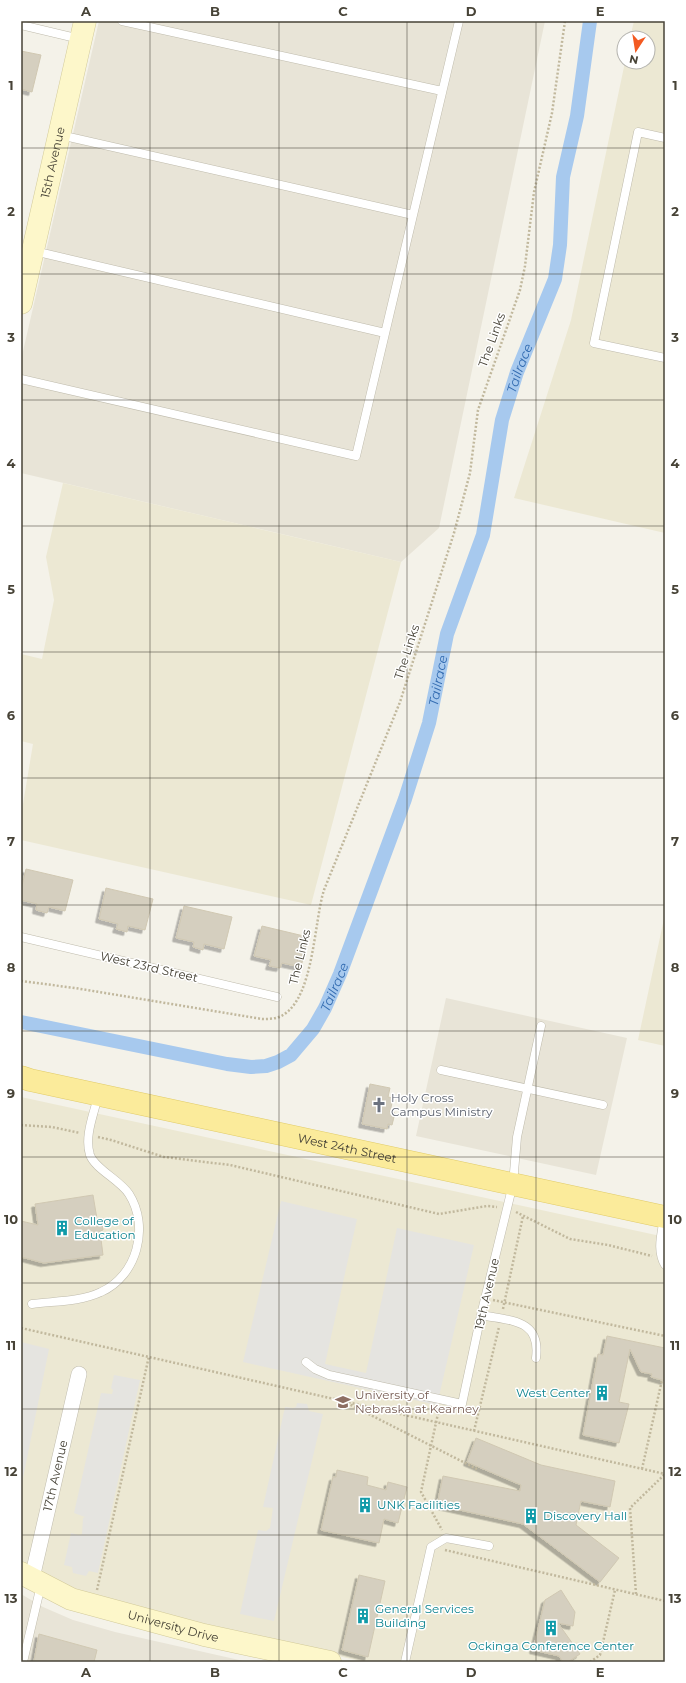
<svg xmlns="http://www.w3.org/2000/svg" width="686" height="1683" font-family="Montserrat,sans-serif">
<defs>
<filter id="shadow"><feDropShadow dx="-3.5" dy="3.5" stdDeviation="0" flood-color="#0004"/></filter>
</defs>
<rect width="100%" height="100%" fill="#f4f2e9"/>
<path fill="#e8e4d7" d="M99,21h446l-106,507 -38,34 -380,-89v-113z
M446,998l181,40 -31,137 -180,-39z
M21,1594l22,13 30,13 42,12 133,30h-227z"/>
<path fill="#ece8d3" d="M634,21h31v512l-151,-35 57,-178 54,-258h23v-24h-18z
M63,483l338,79 -90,343 -290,-65v-24l12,-72 -12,-3v-87l21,5 12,-59 -8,-43z
M665,914v132l-27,-6z
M21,1097l644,140v425h-301l-253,-60 -57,-20 -33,-15z"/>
<path fill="#e5e4e0" d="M281,1201l76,18 -32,145 41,9 31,-145 77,17 -37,160 -194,-43z
M21,1342l28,7 -28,139z
M114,1375l26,5 -42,193 -9,-2 -3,5 -13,-3 -1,-6 -8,-2 7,-32 8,2 3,-1 1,-16 2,-1 -11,-4 27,-120 11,1 1,-4 -2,-2z
M297,1403l10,1 2,7 14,3 -49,207 -34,-7 18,-84 8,1 4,-3 3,-20 -10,-1 22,-100 8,1 3,-1z"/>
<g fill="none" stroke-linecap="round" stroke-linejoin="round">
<path stroke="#a7c9ee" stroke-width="14" id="s1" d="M21,1022l206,42 24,3 15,-1 12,-4 13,-7 22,-26 12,-21 15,-34 65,-175 24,-76 18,-89 36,-99 19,-115 15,-48 38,-93 5,-34 3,-68 14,-61 13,-95"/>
</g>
<path fill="#d5cfbf" stroke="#d0c8b2" filter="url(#shadow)" d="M21,51l20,4 -9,37 -11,-3z
M26,869l47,11 -8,31 -16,-4 -2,6 -11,-3 1,-6 -16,-4v-10z
M106,888l47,11 -8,31 -17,-4 -1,6 -11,-3 2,-5 -19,-5z
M184,906l48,11 -8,32 -20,-5 -1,6 -10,-3 1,-5 -18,-4z
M262,926l46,11 -7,30 -19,-4 -2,5 -11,-2 2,-6 -17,-4z
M370,1084l20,4 -2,9 5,1 -3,14 5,1 -3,12 -4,-1 -1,5 -25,-5z
M93,1195l4,24 4,-1 2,12 -3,1 3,24 -59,8 -23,-6v-36l17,4 -3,-21z
M607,1336l58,12v33l-14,-4 1,-3 -11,-2 -11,-23 -11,53 10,2 -10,39 -36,-8 15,-81 5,1z
M476,1438l65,27 74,16 -5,26 -29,-6 -5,24 43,33 -19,24 -77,-58 -86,-19 6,-29 77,15 1,-6 -54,-23z
M337,1470l31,7 -1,8 19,5 2,-8 19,5 -9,36 -14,-4 -5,24 -58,-13 12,-53h3z
M359,1575l26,6 -17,76 -26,-7z
M561,1590l14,22 -2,14 -15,-3 22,31 -12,8h-5l-4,-6 -26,-6 12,-50z
M39,1634l58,16 -3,12 -60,-1z"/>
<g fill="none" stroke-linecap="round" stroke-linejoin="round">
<defs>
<path id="lane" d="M122,21l320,70
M21,25l59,14
M60,135l353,80
M665,138l-27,-6 -44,211 71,15
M34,251l351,82
M21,379l335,77 103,-435
M21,937l256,60
M441,1070l162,35
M664,1217c-2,16 -8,33 1,48
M32,1304c22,-3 48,-2 69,-12 36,-16 49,-65 28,-98 -9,-14 -34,-25 -39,-39 -6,-19 4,-41 8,-59
M481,1315c30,6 60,4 55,43
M306,1362l9,7 14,6 133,29 19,-89 32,-131 4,-47 24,-111
M23,1662l18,-77
M405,1662l26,-115 15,-9 43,8"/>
<g id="street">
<path id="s2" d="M32,1578l47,-204"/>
</g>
<g id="secondary">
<path id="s3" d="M21,303l64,-282"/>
<path id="s4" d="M21,1573l50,26 133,36 126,27"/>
</g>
<g id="primary">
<path id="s5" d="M21,1077l9,3 635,137"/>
</g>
</defs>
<use href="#lane" stroke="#bfbbac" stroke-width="9"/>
<use href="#street" stroke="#bfbbac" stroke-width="16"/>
<use href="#secondary" stroke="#d2ca9a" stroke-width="23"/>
<use href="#primary" stroke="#e0cb6a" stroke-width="23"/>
<path stroke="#c1b89d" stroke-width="2.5" stroke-dasharray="2 2" stroke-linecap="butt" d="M21,981l54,7 187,31c7,0 15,0 21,-4 31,-18 31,-94 41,-125l76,-188 54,-169 16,-60 8,-63 42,-120 5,-24 9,-74 18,-79 13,-92
M21,1125l31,2 28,6
M98,1137l13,3 53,17 66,8 209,49 48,-8 10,1
M516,1212l54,27 38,6 44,11
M493,1300l172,36
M503,1309l20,-93
M21,1328l644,146
M347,1403l130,66
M439,1409l-18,83 21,38
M474,1431l25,-104
M642,1469l20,-89
M445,1550l220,51
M97,1590l52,-234
M636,1594l-6,-86 35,-34
M590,1662l10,-7 15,-65"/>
<use href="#lane" stroke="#fff" stroke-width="8"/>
<use href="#street" stroke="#fff" stroke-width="15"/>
<use href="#secondary" stroke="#fdf7ca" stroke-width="22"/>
<use href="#primary" stroke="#fbeb9b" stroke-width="22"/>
</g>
<path fill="none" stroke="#474337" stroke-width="1" stroke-opacity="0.55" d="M150,21v1641M279,21v1641M407,21v1641M536,21v1641M21,148h644M21,274h644M21,400h644M21,526h644M21,652h644M21,778h644M21,905h644M21,1031h644M21,1157h644M21,1283h644M21,1409h644M21,1535h644"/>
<defs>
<symbol id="church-bare" viewBox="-9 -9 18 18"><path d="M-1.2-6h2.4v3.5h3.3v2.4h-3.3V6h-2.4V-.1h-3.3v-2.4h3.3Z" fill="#6b7280" stroke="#fff" stroke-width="2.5" paint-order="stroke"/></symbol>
<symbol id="building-bare" viewBox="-9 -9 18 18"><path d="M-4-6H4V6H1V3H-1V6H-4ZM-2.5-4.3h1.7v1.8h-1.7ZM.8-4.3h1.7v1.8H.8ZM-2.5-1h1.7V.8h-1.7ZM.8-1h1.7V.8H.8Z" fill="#0f9aa8" stroke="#fff" stroke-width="2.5" paint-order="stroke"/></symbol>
<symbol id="university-bare" viewBox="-9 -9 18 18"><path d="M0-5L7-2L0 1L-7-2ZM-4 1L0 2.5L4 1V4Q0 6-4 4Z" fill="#8d6e63" stroke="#fff" stroke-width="2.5" paint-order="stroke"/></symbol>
</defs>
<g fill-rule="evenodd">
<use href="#church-bare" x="368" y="1094" width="22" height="22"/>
<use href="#building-bare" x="51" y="1217" width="22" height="22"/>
<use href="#building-bare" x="591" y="1382" width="22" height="22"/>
<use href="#university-bare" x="332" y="1391" width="22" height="22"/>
<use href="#building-bare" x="354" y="1494" width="22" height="22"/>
<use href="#building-bare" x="520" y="1505" width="22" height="22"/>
<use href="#building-bare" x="352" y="1605" width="22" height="22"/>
<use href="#building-bare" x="540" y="1617" width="22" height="22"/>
</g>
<g text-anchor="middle" stroke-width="3" stroke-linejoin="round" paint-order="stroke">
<g font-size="12" fill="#474337" stroke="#fff">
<text dy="4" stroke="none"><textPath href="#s3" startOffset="144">15th Avenue</textPath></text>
<text transform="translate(492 340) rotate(-70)" y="4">The Links</text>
<text transform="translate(407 652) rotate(-72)" y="4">The Links</text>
<text transform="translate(300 957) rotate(-76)" y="4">The Links</text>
<text transform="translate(149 967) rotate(13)" y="4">West 23rd Street</text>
<text dy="4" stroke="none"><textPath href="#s5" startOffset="334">West 24th Street</textPath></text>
<text transform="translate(487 1294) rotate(-77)" y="4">19th Avenue</text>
<text dy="4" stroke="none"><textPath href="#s2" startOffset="105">17th Avenue</textPath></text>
<text dy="4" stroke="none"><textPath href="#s4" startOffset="162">University Drive</textPath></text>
</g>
<g font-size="12" fill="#5b616d" stroke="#fff" text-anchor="start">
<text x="391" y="1102">Holy Cross<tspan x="391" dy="14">Campus Ministry</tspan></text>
</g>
<g font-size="12" fill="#0d838f" stroke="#fff" text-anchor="start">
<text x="74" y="1225">College of<tspan x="74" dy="14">Education</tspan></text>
<text x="590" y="1397" text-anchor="end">West Center</text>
<text x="377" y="1509">UNK Facilities</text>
<text x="543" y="1520">Discovery Hall</text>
<text x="375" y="1613">General Services<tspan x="375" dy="14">Building</tspan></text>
<text x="551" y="1650" text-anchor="middle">Ockinga Conference Center</text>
</g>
<g font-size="12" fill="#785e54" stroke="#fff" text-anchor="start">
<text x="355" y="1399">University of<tspan x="355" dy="14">Nebraska at Kearney</tspan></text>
</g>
<g font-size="13" font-style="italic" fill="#336cb1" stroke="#fff">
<text dy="5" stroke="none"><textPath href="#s1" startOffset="1006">Tailrace</textPath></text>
<text dy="5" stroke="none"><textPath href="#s1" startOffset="682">Tailrace</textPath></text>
<text dy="5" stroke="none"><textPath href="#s1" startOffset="358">Tailrace</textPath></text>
</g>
</g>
<rect width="686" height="1683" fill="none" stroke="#ffffff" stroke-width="44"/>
<g transform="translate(636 50) rotate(192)"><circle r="19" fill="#ffffff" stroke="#b5b4af"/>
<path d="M0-3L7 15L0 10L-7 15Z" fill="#f35a21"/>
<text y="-6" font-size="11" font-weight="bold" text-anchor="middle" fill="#474337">N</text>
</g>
<rect x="22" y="22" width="642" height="1639" fill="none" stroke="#474337" stroke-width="1.5"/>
<g font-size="13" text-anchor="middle" font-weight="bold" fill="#474337">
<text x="86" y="16">A</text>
<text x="215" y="16">B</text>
<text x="343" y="16">C</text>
<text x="471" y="16">D</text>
<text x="600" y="16">E</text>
<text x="11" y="90">1</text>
<text x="675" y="90">1</text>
<text x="11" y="216">2</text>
<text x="675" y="216">2</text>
<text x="11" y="342">3</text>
<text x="675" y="342">3</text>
<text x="11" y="468">4</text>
<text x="675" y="468">4</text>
<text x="11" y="594">5</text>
<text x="675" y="594">5</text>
<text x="11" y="720">6</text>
<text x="675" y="720">6</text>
<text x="11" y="846">7</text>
<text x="675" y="846">7</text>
<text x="11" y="972">8</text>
<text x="675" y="972">8</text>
<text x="11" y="1098">9</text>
<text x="675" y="1098">9</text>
<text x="11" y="1224">10</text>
<text x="675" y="1224">10</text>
<text x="11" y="1350">11</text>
<text x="675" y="1350">11</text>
<text x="11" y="1476">12</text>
<text x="675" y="1476">12</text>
<text x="11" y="1603">13</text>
<text x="675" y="1603">13</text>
<text x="86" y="1677">A</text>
<text x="215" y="1677">B</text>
<text x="343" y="1677">C</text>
<text x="471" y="1677">D</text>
<text x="600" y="1677">E</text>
</g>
</svg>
